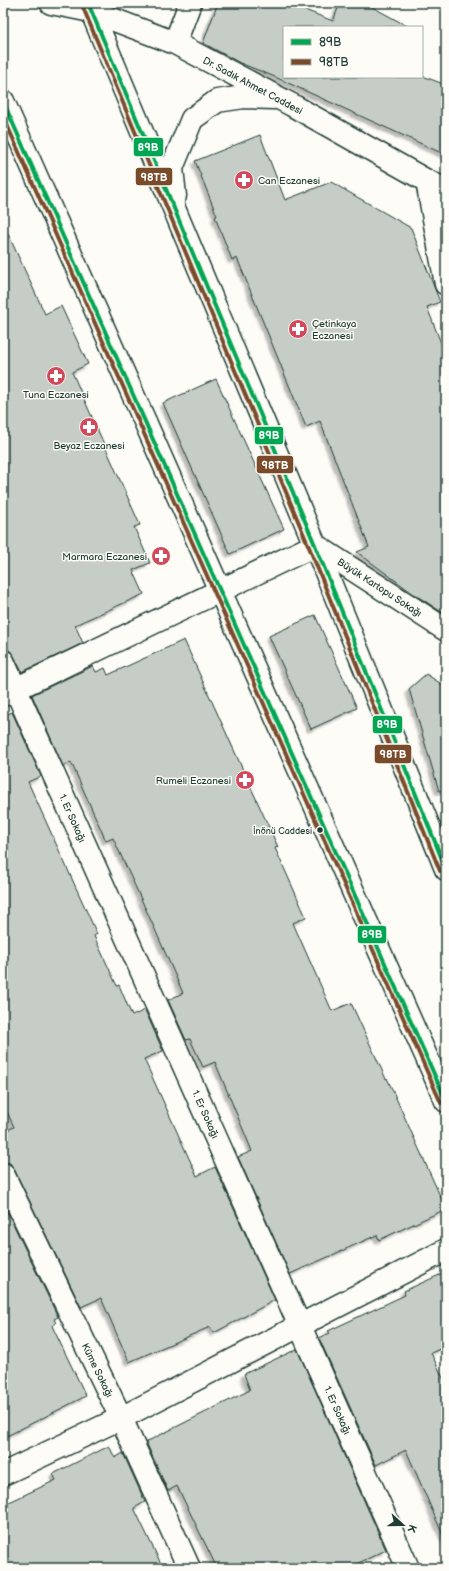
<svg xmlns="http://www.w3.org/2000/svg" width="449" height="1571" font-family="'Balsamiq Sans',sans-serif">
<defs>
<filter id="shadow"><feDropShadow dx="-3.5" dy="3.5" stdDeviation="1" flood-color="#0004"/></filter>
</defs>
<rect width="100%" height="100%" fill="#fdfcf7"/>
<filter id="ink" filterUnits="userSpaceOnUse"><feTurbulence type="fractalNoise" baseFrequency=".025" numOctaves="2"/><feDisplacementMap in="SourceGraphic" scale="8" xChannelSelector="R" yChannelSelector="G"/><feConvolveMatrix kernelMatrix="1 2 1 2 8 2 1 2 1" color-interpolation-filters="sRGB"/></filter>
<g filter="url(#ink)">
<path fill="#c6cdc7" stroke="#1f3d34" filter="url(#shadow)" d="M218,3h69l46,18 7,-18h25l44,24h-125v50h141l21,8v70l-171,-78 -35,-14 -37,-20z
M260,135l25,65 46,-18 80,46 29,74 -13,5 19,49v259l-35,-23 -54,-40 12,-5 -49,-126 -14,6 -69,-169 -5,2 -17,-43 2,-1 -22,-55z
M3,223l42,91 16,-8 27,58 -16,8 68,153 -6,2 16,36 -17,7 11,24 -69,31 8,18 -61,29 -8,-16 -4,-5 -7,-2z
M216,379l68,150 -54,25 -67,-151z
M315,615l42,93 -46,21 -42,-93z
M184,640l94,207 -3,1 31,69 -13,6 39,88 19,-8 35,76 1,-1 59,131 -67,31 -2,-5 -87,39 -52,-117 14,-6 -37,-89 -12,5 -13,-28 -4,1 -18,-40 15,-7 -30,-68 -40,-87 -7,3 -35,-79 -8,4 -31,-71 61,-29 3,6 9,-4 3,7z
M426,674l20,13v103l-7,1 -30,-102z
M12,712l29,64 -13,6 69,152 -3,2 23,50 2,-1 13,31 13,-6 18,41 -19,8 53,117 18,-9 60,133 -61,33 -4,-6 -81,35 -28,-64 -20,9 -67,-138 -4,-6 -7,-1v-30l11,-5 -11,-24v-387z
M3,1203l55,114 -4,2 2,4 -4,3 34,70 -83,42z
M446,1272v74l-15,7 15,31v158l-40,-92 -30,15 -57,-127 11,-5 -2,-2 77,-36 -1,-4z
M297,1349l89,201 -38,18h-131l-40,-82 -9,5 -22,-49 104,-52 -6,-16z
M109,1446l6,12 8,-5 22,49 -11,6 29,60h-160v-63l53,-25 -3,-6z"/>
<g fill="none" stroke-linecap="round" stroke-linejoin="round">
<defs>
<path id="minor" d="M51,3l40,8 84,32 117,62 135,76 19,9
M88,3l227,542 131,324
M175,43l15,-40
M3,101l443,1000
M427,181l19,103
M175,196l-3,-28 20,-49 25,-18 27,-4 30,1
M3,661l405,907
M3,695l312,-150 131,85
M3,1174l118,244 68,150
M3,1474l118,-56 325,-168"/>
</defs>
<use href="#minor" stroke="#1f3d34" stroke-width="25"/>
<use href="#minor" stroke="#fdfcf7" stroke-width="22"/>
<defs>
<path id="bus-1" d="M88,3l227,542 131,324
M3,101l443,1000"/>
<path id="bus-2" d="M82,5l227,542 131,324
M3,116l438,987"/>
</defs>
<use href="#bus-1" stroke="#fdfcf7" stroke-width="7"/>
<use href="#bus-2" stroke="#fdfcf7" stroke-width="7"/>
<use href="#bus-1" stroke="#00a651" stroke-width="4"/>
<use href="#bus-2" stroke="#7a4b2a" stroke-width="4"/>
</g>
</g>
<defs>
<symbol id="pharmacy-disc" viewBox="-11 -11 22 22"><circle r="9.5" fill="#d1495b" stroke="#fdfcf7"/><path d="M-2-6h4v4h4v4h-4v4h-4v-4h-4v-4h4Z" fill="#fff"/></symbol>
</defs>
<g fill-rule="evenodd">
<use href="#pharmacy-disc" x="233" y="169" width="22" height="22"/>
<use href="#pharmacy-disc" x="287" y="318" width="22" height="22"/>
<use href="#pharmacy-disc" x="45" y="365" width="22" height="22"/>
<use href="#pharmacy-disc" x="78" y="416" width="22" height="22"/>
<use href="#pharmacy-disc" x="150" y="545" width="22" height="22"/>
<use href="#pharmacy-disc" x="234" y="769" width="22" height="22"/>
</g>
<circle fill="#1f3d34" stroke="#fdfcf7" stroke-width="1.5" cx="320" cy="830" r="3.5"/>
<g text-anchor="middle" stroke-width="3" stroke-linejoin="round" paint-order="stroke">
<g font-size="9" fill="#1f3d34" stroke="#fdfcf7" text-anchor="end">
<text x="312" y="834">İnönü Caddesi</text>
</g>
<g font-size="10" fill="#1f3d34" stroke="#fdfcf7">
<text transform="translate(253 85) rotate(28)" y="4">Dr. Sadık Ahmet Caddesi</text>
<text transform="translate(380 587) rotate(33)" y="4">Büyük Kartopu Sokağı</text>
<text transform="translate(73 818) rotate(66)" y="4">1. Er Sokağı</text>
<text transform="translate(206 1114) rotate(66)" y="4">1. Er Sokağı</text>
<text transform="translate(98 1370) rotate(64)" y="4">Küme Sokağı</text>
<text transform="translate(338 1410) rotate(66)" y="4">1. Er Sokağı</text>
</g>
<g font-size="10" fill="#1f3d34" stroke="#fdfcf7" text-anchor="start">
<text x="258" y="184">Can Eczanesi</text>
<text x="312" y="327">Çetinkaya<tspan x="312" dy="12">Eczanesi</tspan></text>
<text x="56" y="398" text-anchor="middle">Tuna Eczanesi</text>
<text x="89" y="449" text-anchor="middle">Beyaz Eczanesi</text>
<text x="147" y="560" text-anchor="end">Marmara Eczanesi</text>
<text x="231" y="784" text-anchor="end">Rumeli Eczanesi</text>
</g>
</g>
<g stroke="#fdfcf7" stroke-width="1.5">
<rect x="133" y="137" width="31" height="20" rx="4" fill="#00a651"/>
<rect x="135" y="167" width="38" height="19" rx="4" fill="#7a4b2a"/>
<rect x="254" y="426" width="30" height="19" rx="4" fill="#00a651"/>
<rect x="256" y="455" width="38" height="19" rx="4" fill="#7a4b2a"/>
<rect x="372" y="715" width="31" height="19" rx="4" fill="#00a651"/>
<rect x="374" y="744" width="38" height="20" rx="4" fill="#7a4b2a"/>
<rect x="357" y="925" width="30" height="19" rx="4" fill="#00a651"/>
</g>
<g font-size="11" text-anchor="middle" font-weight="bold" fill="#fff">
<text x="148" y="151">89B</text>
<text x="154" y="181">98TB</text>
<text x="269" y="439">89B</text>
<text x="275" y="469">98TB</text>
<text x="387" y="728">89B</text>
<text x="393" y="758">98TB</text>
<text x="372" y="938">89B</text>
</g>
<rect width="449" height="1571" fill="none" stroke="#fdfcf7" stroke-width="16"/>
<rect x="8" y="8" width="433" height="1555" fill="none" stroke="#1f3d34" stroke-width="1.5" filter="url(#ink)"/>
<rect x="283" y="26" width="140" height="52" fill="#fdfcf7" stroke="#a4b0a9"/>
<rect x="291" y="39" width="20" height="6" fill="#00a651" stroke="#a4b0a9"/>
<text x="319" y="46" font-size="12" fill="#1f3d34">89B</text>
<rect x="291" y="59" width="20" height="6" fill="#7a4b2a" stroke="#a4b0a9"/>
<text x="319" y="66" font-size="12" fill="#1f3d34">98TB</text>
<g transform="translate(403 1525) rotate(111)" stroke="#fdfcf7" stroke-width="3" paint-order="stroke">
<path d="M0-3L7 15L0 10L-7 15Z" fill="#1f3d34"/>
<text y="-6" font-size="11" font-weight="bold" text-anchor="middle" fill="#1f3d34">K</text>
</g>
</svg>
